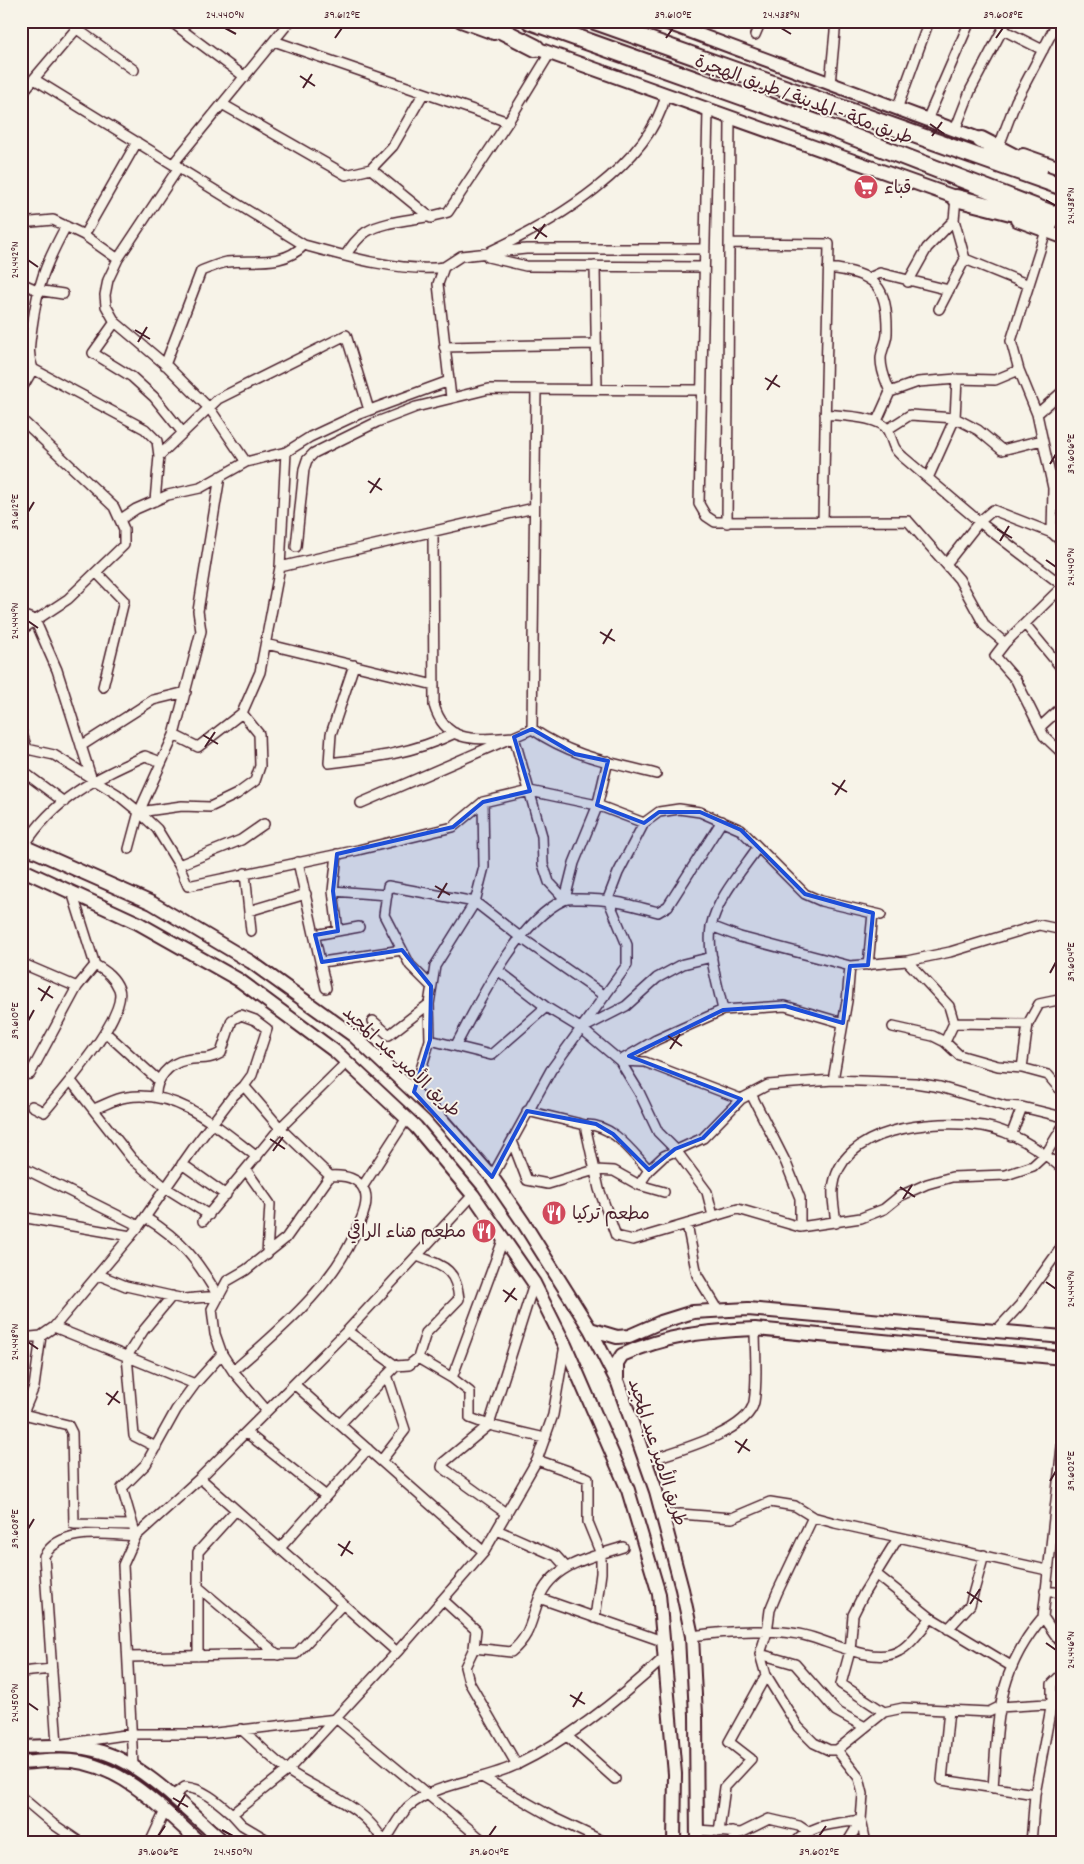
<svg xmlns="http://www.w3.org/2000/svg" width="1084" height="1864" font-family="Dekko,'Playpen Sans Arabic',sans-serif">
<rect width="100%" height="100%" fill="#f7f3e8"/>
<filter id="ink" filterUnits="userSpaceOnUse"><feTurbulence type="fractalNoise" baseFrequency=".02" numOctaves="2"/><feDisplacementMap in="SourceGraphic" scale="10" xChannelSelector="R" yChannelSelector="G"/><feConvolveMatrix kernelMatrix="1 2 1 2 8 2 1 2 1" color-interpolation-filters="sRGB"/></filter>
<g filter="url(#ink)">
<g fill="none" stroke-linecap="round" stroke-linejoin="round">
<defs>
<path id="minor" d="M170,21l75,56
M77,29l57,41
M1003,30l40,20
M755,35l6,-14
M274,41l234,81
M34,79l270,166c40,11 99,28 140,22
M830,84l6,-63
M21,94l62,-73
M222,104l124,71 25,-6 22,-23 30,-52
M897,109l32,-88
M708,110l-9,394 7,12 9,6 193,-1 51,58 26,47 20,17
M927,120l43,-99
M955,130l16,-41 36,-68
M999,146l17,-45 42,-80
M173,164l117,-143
M179,167l-61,92 -10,21 -3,15 1,11 9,16 52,44 43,43 36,53
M371,169l60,49
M21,223l32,-3 31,15 34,24
M1046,231l-35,110 8,29 18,44 16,74 -1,45
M84,235l53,-93
M729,243l100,1 -6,278
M491,251c63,-29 157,-85 175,-156
M345,256c6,-9 12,-18 21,-24 21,-13 58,-12 82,-20l60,-90 42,-69
M488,257l38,9 178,1
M965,259l64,26
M595,266l2,123
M828,268c47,5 60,17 59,65 0,9 -6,17 -6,26 0,13 5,22 9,33
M869,278l11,-5 69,17
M908,282l19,-34 27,-28
M21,283l16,7 26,4
M939,309l26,-50 -11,-39 2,-22
M115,322l-22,31 39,24 22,20 29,36
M444,347l152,-3
M165,365l36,-94c8,-3 17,-7 26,-9 27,-3 56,5 77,-17
M33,369c-6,-15 -3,-26 -1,-42 6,-44 13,-62 34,-101
M21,390l12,-21 112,60 12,12 2,15 -4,45
M451,398l-13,-114 6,-17 17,-11 65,-7h179
M825,414c16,2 56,2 63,17 7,14 2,14 15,26l79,67 81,62
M1037,414l26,-23
M21,419l93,88 10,22v16l-56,54 -47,31
M877,421l13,-29 28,-10 39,-3 38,1 24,-10
M888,429l22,-14 45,3 23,12 24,20 40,-10
M159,456l59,-57 128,-64 23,75
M928,478l27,-60 2,-39
M121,519l15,-10 32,-14 32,-7 46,-26 40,-10 24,-15 49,-23 90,-33
M727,523l3,-406
M433,532l1,173c12,41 45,34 80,32l28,99 1,28 6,18 16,17
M296,547l8,-78 3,-9 7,-7 63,-31 39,-15 73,-18 212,1
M946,564l33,-42 14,-12 59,23 11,10
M280,567l254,-59
M96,572l28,29 -21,86
M1063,586l-58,57 -10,13 21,24 28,56 19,18
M21,615l14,5 22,50 35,110
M1025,624l38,46
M266,644l168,41
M354,665l-23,69 -2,29c44,-5 85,-10 126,-30
M1040,727l23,-21
M532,729l4,-340
M21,731l6,18 -6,5
M174,735l24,12 44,-34 18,-41 20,-105 6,-115
M81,746l72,-46 33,-8
M27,749l27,6 63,39 22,18 18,17 22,36 9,21 170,-36 95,-23 30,-25 47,-11 67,14 47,18
M21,770l43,32
M483,802l1,65 -9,35 -40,64 -6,38 1,36 61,15 55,-48
M361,803l171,-74c41,28 77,33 124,45
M139,812l43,-6 28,1 27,-13 18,-13 5,-15 -1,-32 -17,-21
M24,846c31,-49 71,-67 121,-90l16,6
M129,849l10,-37 35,-77 27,-104 -3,-20 22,-135
M337,854l-4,37 5,40
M298,862l28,126
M179,865l62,-25 23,-16
M245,873l6,58
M333,891l54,4
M565,899l9,-36 23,-56 11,-46
M249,911l57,-17
M711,926l29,11 110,29 57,-5 43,-9 89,-27 24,5
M315,935l44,-8
M907,961l42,45 5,17 -9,19
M322,962l80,-12
M21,963l56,24
M868,965l5,-52
M499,971l47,36 36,22 38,32 19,31 19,40 17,17 32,43 6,24
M431,986l-21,-21 -26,-50 4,-29 87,16 45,35 85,59
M723,1010c-5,-25 -16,-57 -12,-83 5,-27 32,-58 47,-80
M373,1021l16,14 40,-31
M954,1023l74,1
M893,1027l40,9 12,6 14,13 39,11 24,2 26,7 15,18
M583,1028l43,-22 31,-28 26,-14 29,-7
M105,1032l54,49
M456,1045c23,-43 62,-124 108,-145 4,-2 11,-1 15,-1 31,0 49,5 79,13l10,-6 54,-85
M620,1061l36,-21 67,-30 62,-4 58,17
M620,1061l25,1 96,37
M1022,1068l6,-44 11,-20 24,-5
M21,1075l9,-1 47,-87 18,-22 -23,-73
M833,1080l14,-79 3,-35
M71,1081l61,78 34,29 43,27
M244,1086l36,42 50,48
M414,1092l16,-52
M751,1094l35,69 14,35v29
M32,1106l12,6c17,-20 84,-97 75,-123 -5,-12 -13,-18 -24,-24
M94,1109c11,-4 22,-11 33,-12 51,-8 92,31 130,60
M527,1111l58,14 14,64 17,47 17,4 105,-31 62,18 61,-9 23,-9 16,-13 27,-12 25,-7 54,-2 27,-9 13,-12 17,-28
M585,1125c27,-2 47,27 64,45
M1011,1136l11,-29
M512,1141l15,39 21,4 47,-14 19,1 25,14 25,7
M21,1144v-1
M182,1164l44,31
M21,1167l118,59
M246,1170l24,34 -3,50
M492,1177l59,-107 76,-105v-20l-19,-46 10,-26 26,-50 15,-11 20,-3 21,3 41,18 64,64 16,7 60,14
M639,1185l10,-15 15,-14 39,-18 38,-39 27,-14 65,-5 82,3 25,4 65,19 17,1 41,10
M363,1186l44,-68
M21,1217l110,19
M203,1221l77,-93 67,-66
M836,1223c-1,-11 -4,-23 -3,-34 7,-63 101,-70 150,-63 29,5 59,25 80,43
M687,1224l10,51 22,36
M417,1256c26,10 39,12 42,43l-33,34 -8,25
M99,1275l27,11 58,13 34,-3c-21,-36 -36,-56 -72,-78
M534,1283l-45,142 56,13
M54,1327l141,57
M996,1331l24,-26 43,-60
M21,1338l20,-2 13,-9 85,-101 56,-80 38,-50 11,-10 8,-11 15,-46 -12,-9 -14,-5 -9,5 -11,33c-14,8 -20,4 -35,7 -17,3 -31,19 -30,36
M222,1354l-27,30 -19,26 -30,54 -24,24 14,48c-30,-1 -74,-10 -92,20l13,189 74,-11h76l130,-15 149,124
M396,1366l13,-1 9,-7 34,20 18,14v26l19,7 -46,38 -1,4 65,47
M233,1371c48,-42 104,-88 127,-149 4,-9 8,-21 5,-30 -5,-14 -21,-17 -35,-16l-44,62 -40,32 -19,11 -15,28 3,25 7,20 11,17 34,40
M452,1378l51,-138
M294,1384l190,168
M23,1414l45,11 4,8 2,91 58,1
M21,1418l13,-31 7,-51
M340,1424l56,-58 -49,-35
M247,1433l79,63
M1063,1438l-20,179 20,29
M156,1447l-22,-11 -7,-80 16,-25 29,-35
M537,1460l51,18v44l13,32v19l-6,45
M381,1461l24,-31 -18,-55
M646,1461c26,-9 102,-28 108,-59 4,-23 1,-49 1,-73
M200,1478l197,174
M662,1515l18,-1 52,4 38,-16 25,4 18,11 22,6 212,47
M813,1517l-36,76 -7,17 -3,22 -7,22 6,21 32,52 16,16 15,7h8l47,-38 19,-4 86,4 10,-5 64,-4
M497,1530l59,26 10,11
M280,1548l88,-99
M876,1574l55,44 80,48
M198,1587l80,68
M1045,1591l18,2
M539,1598l126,44
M443,1600l33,30 -2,18 -9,19 4,15 48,83
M948,1629l22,-24 14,-50
M692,1636c33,-5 90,-9 122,2 22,7 63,26 85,13 12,-6 23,-23 32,-33
M474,1648l37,4c20,-17 19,-30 28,-53 13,-35 53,-42 84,-52
M760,1654l35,10 41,47 29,16
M198,1656v-104l38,-42
M128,1657l168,-3 47,-50
M21,1672l31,-3
M949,1710l-7,70 93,14 17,-92v-18l11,-11
M884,1712l-43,-28 9,-33 3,-36 11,-22 34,-55
M241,1729c15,13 30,29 46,41 34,24 77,33 97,73
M567,1736l48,43
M837,1750l22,28 4,16 -2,26 5,23
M133,1766l-10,-201 13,-29 64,-58 147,-147 126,-136
M482,1777l72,41 53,25
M993,1788c5,-69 3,-116 50,-171
M21,1797l32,27 28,19
M171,1797l14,-10c19,2 32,14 47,27l56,-44 109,-118 87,-100 53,-92 16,-45 12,-70
M232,1814l10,11 30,18
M697,1830l44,3 28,-14 30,7 9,6
M719,1832l6,-45 26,-28 -22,-17 37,-67
M732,1832l5,11
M384,1842c8,-11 15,-26 24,-35 28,-25 77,-26 110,-43 54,-26 105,-68 148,-108
M150,1843l15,-32
M795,1843c17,-20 42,-19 66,-23
M847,1843l14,-23
M1031,1843l4,-49"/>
<path id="secondary" d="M461,21l33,12
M662,21l328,122
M527,45l436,155
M1023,155l40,14
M1017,220l46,17
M21,845l131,58 99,59 103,74 81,76 57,65 31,45 67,107 28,54 38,108 26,98 10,47 4,79 1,128
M21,869l117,54 101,57 97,72 80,75 57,68 61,88 31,62 63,145 31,104 16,180 -1,69
M590,1329l27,8 12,-1 32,-14 32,-10 55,-3 315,28
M617,1378v-15l5,-8c44,-20 86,-24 133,-26l308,29
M21,1747c27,-1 54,-3 81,5 42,12 89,62 123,91
M21,1763c17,-1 34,-4 51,-2 51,5 92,49 128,82"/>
<path id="motorway" d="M483,21l53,27
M530,21l295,105 238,92
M595,21l468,166
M981,140l58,30
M956,198l94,24"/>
</defs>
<use href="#minor" stroke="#4a1f2b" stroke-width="12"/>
<use href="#secondary" stroke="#4a1f2b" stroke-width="16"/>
<use href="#motorway" stroke="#4a1f2b" stroke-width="20"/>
<use href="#minor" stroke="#f7f3e8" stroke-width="9"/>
<use href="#secondary" stroke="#f7f3e8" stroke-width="12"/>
<use href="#motorway" stroke="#f7f3e8" stroke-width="16"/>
</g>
</g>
<path fill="#1d4ed8" fill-opacity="0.2" stroke="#1d4ed8" stroke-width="4" stroke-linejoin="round" d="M532,729l43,25 33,7 -11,44 47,18 15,-11h41l41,18 64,64 68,19 -5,52 -18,1 -7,57 -58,-17 -62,4 -94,46 112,43 -38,39 -28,11 -26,21 -36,-36 -17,-10 -69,-13 -35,66 -78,-85 16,-52 1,-54 -29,-36 -80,12 -7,-27 23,-4 -5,-40 4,-37 116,-27 30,-25 47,-11 -16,-54z"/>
<path fill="none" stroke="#4a1f2b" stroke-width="2" d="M225,28l11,6M781,28l10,6M335,38l7,-10M666,38l7,-10M996,38l7,-10M300,76l15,10M303,88l9,-14M930,124l14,10M932,136l10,-14M1046,200l10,6M533,227l14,10M535,239l10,-15M28,260l10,7M135,330l15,9M138,342l9,-15M765,378l15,9M767,390l10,-15M1050,464l6,-10M368,481l14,9M370,493l10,-15M28,512l6,-10M997,529l15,9M1000,541l9,-15M1046,560l10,7M28,621l10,7M600,632l15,9M603,644l9,-15M203,735l15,9M205,747l10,-15M832,783l15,9M835,795l10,-15M435,886l15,9M438,898l9,-15M1050,973l6,-11M38,988l15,10M41,1001l9,-15M28,1021l6,-11M668,1036l14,10M670,1049l10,-15M270,1139l15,10M273,1151l10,-14M900,1187l15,10M903,1199l9,-14M1046,1282l10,7M503,1290l14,10M505,1302l10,-14M28,1342l10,7M106,1393l14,10M108,1405l10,-14M735,1441l15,10M738,1453l9,-14M1050,1481l6,-10M28,1529l6,-10M338,1544l15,10M341,1556l9,-15M967,1592l15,10M970,1604l10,-15M1046,1643l10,7M570,1695l15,9M28,1703l10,7M573,1707l9,-15M173,1798l15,9M176,1810l9,-15M222,1830l11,6M158,1836l7,-10M489,1836l7,-10M819,1836l7,-10"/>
<defs>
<symbol id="supermarket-disc" viewBox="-11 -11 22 22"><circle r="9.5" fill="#d1495b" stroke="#f7f3e8"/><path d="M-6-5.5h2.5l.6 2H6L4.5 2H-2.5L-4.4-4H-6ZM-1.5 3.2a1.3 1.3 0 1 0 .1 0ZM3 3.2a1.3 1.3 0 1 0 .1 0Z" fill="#fff"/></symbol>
<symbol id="restaurant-disc" viewBox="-11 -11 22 22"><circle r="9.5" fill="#d1495b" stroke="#f7f3e8"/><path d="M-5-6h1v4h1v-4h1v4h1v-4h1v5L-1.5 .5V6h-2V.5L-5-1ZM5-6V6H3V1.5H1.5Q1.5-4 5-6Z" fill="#fff"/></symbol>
</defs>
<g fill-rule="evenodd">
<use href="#supermarket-disc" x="852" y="173" width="28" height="28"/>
<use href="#restaurant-disc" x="540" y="1199" width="28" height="28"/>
<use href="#restaurant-disc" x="470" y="1217" width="28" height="28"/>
</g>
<g text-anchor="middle" stroke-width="4" stroke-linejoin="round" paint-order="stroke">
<g font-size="18" fill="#4a1f2b" stroke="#f7f3e8">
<text transform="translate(804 99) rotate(20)" y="6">طريق مكة - المدينة / طريق الهجرة</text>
<text transform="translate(402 1061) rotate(43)" y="6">طريق الأمير عبد المجيد</text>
<text transform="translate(658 1452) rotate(72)" y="6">طريق الأمير عبد المجيد</text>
</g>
<g font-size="18" fill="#4a1f2b" stroke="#f7f3e8" text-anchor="start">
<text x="884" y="193">قباء</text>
<text x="572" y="1219">مطعم تركيا</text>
<text x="466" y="1237" text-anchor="end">مطعم هناء الراقي</text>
</g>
</g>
<rect width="1084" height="1864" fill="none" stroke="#f7f3e8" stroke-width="55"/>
<rect x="28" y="28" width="1028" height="1808" fill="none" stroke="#4a1f2b" stroke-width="2"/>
<g font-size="12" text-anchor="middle" fill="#4a1f2b">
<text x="225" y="18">24.440°N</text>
<text x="342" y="18">39.612°E</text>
<text x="673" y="18">39.610°E</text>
<text x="781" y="18">24.438°N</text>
<text x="1003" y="18">39.608°E</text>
<text transform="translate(1070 206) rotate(-90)" y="4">24.438°N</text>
<text transform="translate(14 260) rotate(-90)" y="4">24.442°N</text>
<text transform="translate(1070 454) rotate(-90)" y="4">39.606°E</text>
<text transform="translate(14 512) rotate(-90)" y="4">39.612°E</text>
<text transform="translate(1070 567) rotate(-90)" y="4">24.440°N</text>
<text transform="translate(14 621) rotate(-90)" y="4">24.444°N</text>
<text transform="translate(1070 962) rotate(-90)" y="4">39.604°E</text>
<text transform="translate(14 1021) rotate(-90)" y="4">39.610°E</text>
<text transform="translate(1070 1289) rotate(-90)" y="4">24.444°N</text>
<text transform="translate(14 1342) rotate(-90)" y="4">24.448°N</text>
<text transform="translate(1070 1471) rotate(-90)" y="4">39.602°E</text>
<text transform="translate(14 1529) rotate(-90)" y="4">39.608°E</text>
<text transform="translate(1070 1650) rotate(-90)" y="4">24.446°N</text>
<text transform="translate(14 1703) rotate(-90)" y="4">24.450°N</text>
<text x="158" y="1855">39.606°E</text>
<text x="233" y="1855">24.450°N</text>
<text x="489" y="1855">39.604°E</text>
<text x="819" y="1855">39.602°E</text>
</g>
</svg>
